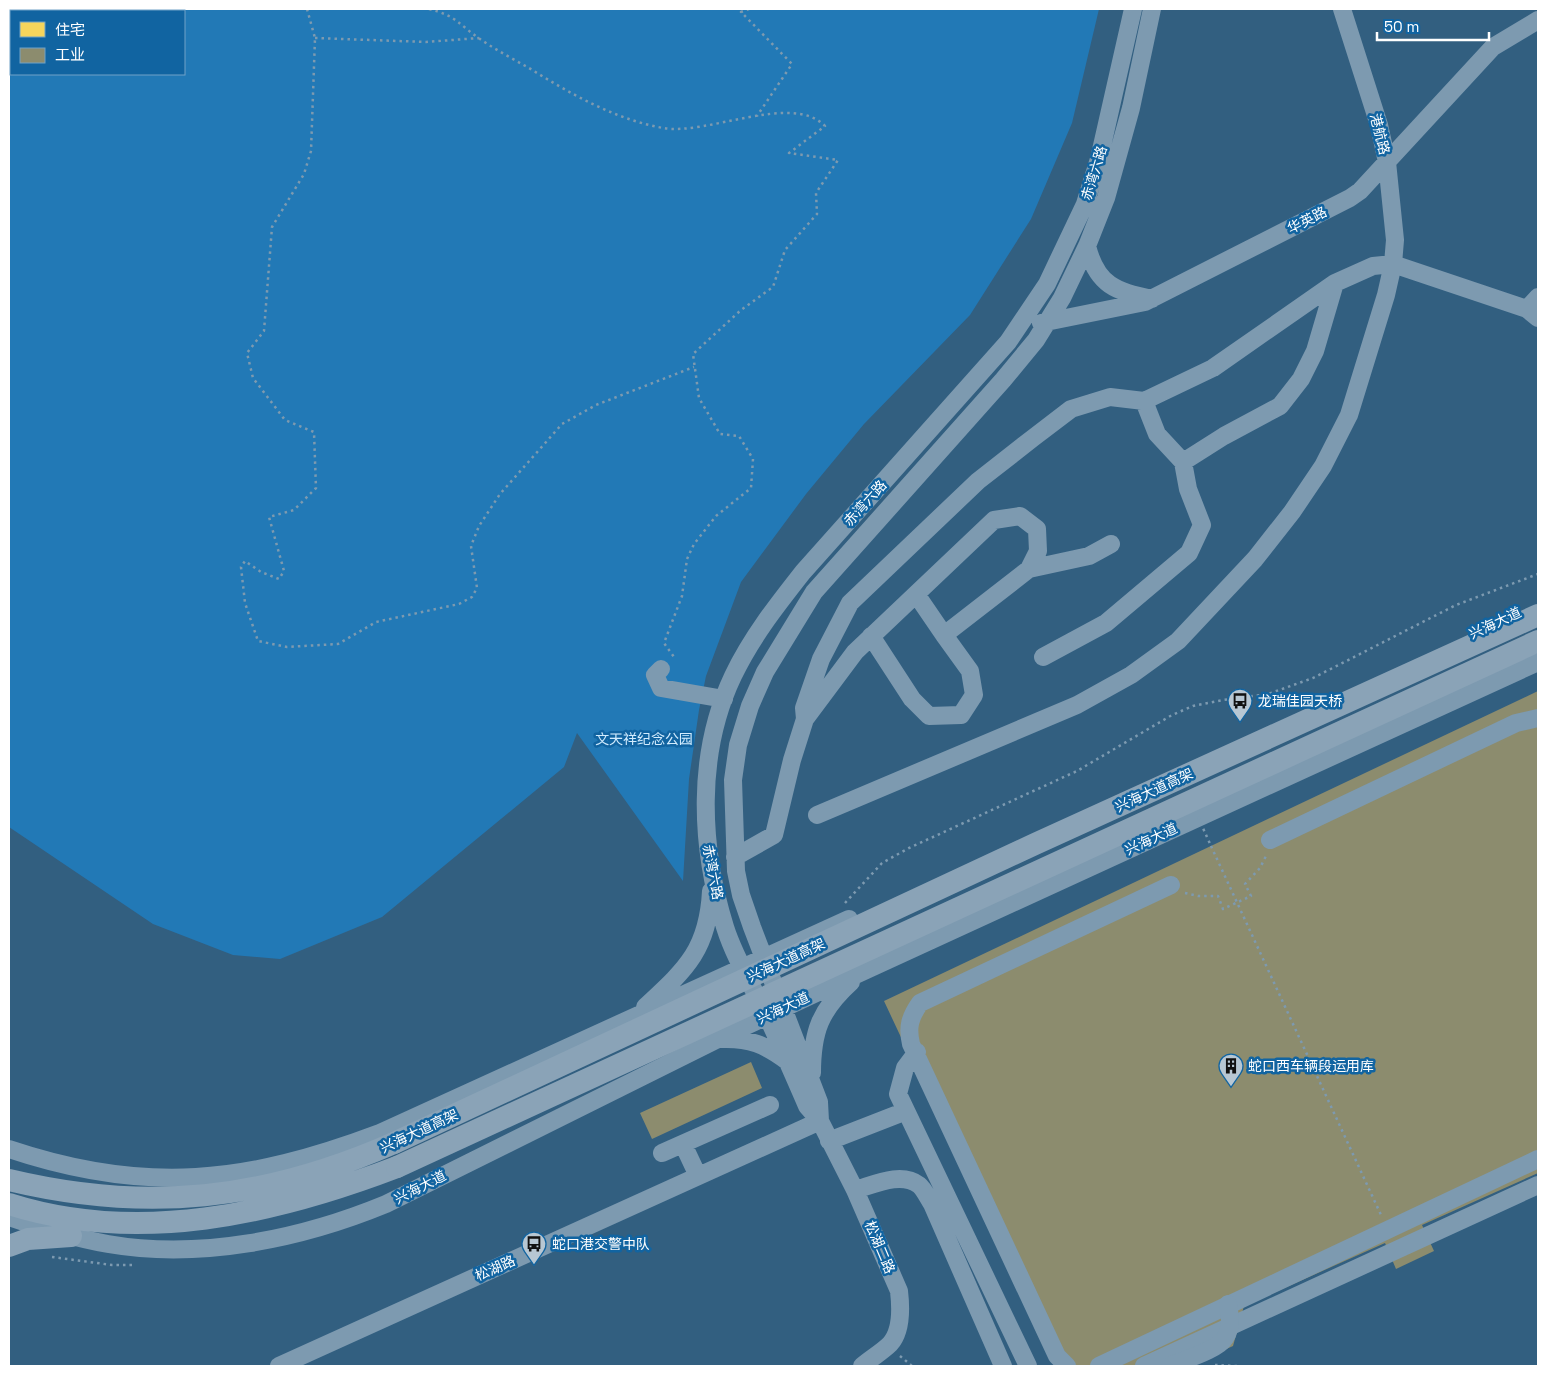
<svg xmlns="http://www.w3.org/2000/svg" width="1547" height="1375" font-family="'Space Grotesk','Noto Sans SC',sans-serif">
<rect width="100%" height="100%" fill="#325f80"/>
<path fill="#2279b6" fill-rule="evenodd" d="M9,9h1090l-27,114 -41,96 -61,96 -106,109 -58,70 -65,88 -35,94 -7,34 -10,69 -6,102 -106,-148 -13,34 -182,150 -102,42 -47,-4 -80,-31 -144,-97zM11,11h173v63h-173z"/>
<path fill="#f6d55c" d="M1538,736v77l-11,-24 -89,40 -18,-39z
M1390,806l18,40 -118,55 -18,-40z
M1538,853v50l-55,25 -19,-41z
M1186,899l19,43 -116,53 -19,-42z
M1417,917l15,35 -60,27 50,112 -34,15 -65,-147z
M1035,970l19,40 -90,43 26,56 91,-43 19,40 -125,59 -63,-138z
M1538,973v51l-11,6 -20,-43z
M1230,987l67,143 -101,47 -16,-34 61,-29 -51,-109z
M1520,1101l18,39 -114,52 -17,-39z
M1129,1169l18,40 -93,43 25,55 93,-43 18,40 -123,57 -62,-135z
M1324,1192l18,40 -118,53 -18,-39z"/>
<path fill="#8c8c6e" d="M1538,691v482l-116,52 12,26 -38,18 -11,-26 -141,63 -11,40 -44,20h-134l-171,-365z
M751,1062l11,26 -110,51 -12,-26z"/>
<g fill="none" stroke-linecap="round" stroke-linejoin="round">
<path stroke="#7d9ab0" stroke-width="2.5" stroke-dasharray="2.5 4" stroke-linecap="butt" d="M307,9l8,29 -4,113 -7,23 -32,53 -8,104 -17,22 6,25 32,42 29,12 2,56 -22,22 -25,7 15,54 -5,8 -18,-7 -16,-11 -4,6 4,36 13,38 29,6 51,-3 38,-22 83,-18 13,-7 5,-9 -6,-42 8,-20 21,-32 62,-70 34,-19 98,-38
M429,9c28,7 29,15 51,30 16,11 33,20 49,29 42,26 85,51 134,60 44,8 129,-36 162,-2l-36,27 49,7 -22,33 1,21 -32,36 -12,37 -32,23 -48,44 6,44 21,36 19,2 14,23 -2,29 -35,28 -22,28 -7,15 -5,37 -18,47 10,14 -1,1
M749,9l-8,3 51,52 -35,52
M315,38l111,4 53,-4
M1211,846l170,369
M1185,893l13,3h20l5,13 28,-13 -6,-12 15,-16 6,-12
M845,903l37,-40 27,-15 168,-77 95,-56 21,-9 30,-6 45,-6 45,-16 143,-73 82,-31
M52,1257l60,8h22
M900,1356l12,10
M1215,1365l22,1"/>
<path stroke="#7d9ab0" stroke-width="18" d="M1087,246c10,40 29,45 65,53
M1527,309l11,-12
M1041,323l104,-21 205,-104 10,-7 133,-144 45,-27
M1144,401l13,33 26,28
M1029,569l60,-13 22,-12
M916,594l28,41
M1043,657l63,-34 83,-70 13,-28 -14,-36 -5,-27 41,-26 56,-30 21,-27 14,-28 20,-68
M661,669l-6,6 6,13 63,11
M805,719l-1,-11 17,-49 29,-56 128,-122 55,-43 38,-29 39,-12 34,4 69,-33 122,-85 38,-17 20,-2 134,45 11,9
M817,815l260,-110 54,-30 47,-34 77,-82 37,-47 31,-46 26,-51 37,-120 7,-31 2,-24 -8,-78 -8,-37 -37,-116
M1270,840l246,-117 22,-5
M735,857l39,-22 18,-75 13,-41 50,-67 139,-132 26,-4 17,13 1,22 -9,18 -85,66 26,36 4,24 -13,20 -32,1 -17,-17 -41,-63
M645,1007c41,-38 63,-57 66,-116
M722,1039c27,-1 44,6 65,22
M917,1052l-12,16 -7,26 130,272
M812,1073c0,-41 8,-63 39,-91
M820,1121l-1,-19 -67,-175 -11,-32 -5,-24 -3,-91 5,-35 12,-39 15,-34 49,-80 189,-212 33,-40 26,-42 25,-52 19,-48 25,-90 21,-99
M829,1141l77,-30
M683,1144l15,32
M9,1149c137,46 238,34 371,-16l469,-214
M662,1153l108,-48
M855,1190c18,-5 46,-19 64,-5 5,4 9,13 13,19l71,162
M9,1217c32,11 65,21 99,27 92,16 193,-5 278,-40l330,-164 100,-47 722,-331
M279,1366l541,-245
M862,1366c8,-7 20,-14 28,-22 12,-13 11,-36 9,-53l-44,-101 -35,-69 -13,-15c-13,-30 -26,-60 -40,-90 -14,-29 -32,-57 -42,-89 -25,-81 -29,-173 8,-251 18,-38 44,-71 70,-104l205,-230 39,-58 38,-80 14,-45 34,-150
M1067,1366l-10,-10 -146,-312c-4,-17 -1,-27 9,-41l251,-118
M1099,1366l439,-207
M1144,1366l394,-181"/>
<path stroke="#8aa3b7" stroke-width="22" d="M9,1180c138,33 255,20 385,-37
M9,1204c129,41 265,10 388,-37
M9,1246l19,-7 43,-3"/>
<path stroke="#7d9ab0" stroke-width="2.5" stroke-dasharray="2.5 4" stroke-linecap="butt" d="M1198,817l13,29"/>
<path stroke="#7d9ab0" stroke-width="18" d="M1170,1366c13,-6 48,-16 55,-28 7,-10 5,-23 3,-34"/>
<path stroke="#8aa3b7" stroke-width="22" d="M394,1143l641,-299 503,-229
M397,1167l1141,-526"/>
</g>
<defs>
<symbol id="bus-pin" viewBox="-11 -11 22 30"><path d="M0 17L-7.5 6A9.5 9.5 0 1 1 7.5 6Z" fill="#b7c7d3" stroke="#1164a1"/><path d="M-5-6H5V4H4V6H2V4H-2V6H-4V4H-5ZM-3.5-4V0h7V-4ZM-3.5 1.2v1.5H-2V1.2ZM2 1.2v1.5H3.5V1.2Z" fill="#111"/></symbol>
<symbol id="building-pin" viewBox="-11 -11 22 30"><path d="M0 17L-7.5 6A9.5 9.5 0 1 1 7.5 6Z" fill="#b7c7d3" stroke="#1164a1"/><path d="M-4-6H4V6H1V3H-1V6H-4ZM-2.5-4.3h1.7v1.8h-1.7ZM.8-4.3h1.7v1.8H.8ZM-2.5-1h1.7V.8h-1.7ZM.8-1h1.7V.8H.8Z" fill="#111"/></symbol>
</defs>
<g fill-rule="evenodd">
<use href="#bus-pin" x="1226" y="687" width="28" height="38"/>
<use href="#building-pin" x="1217" y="1052" width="28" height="38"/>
<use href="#bus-pin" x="520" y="1230" width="28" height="38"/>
</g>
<g text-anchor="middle" stroke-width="5" stroke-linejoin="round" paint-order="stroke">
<g font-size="14" fill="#fff" stroke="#1164a1">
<text transform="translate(1380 134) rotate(76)" y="5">港航路</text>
<text transform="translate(1094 173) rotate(-73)" y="5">赤湾六路</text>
<text transform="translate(1307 220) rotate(-27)" y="5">华英路</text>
<text transform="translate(865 503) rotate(-48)" y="5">赤湾六路</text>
<text transform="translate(1495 623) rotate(-25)" y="5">兴海大道</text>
<text transform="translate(1154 790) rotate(-25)" y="5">兴海大道高架</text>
<text transform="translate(1151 839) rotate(-25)" y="5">兴海大道</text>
<text transform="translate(713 872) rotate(79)" y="5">赤湾六路</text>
<text transform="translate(786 960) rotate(-25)" y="5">兴海大道高架</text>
<text transform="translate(783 1008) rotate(-25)" y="5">兴海大道</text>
<text transform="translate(419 1131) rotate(-25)" y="5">兴海大道高架</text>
<text transform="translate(420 1187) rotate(-27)" y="5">兴海大道</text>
<text transform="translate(880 1247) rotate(67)" y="5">松湖二路</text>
<text transform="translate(495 1268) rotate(-24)" y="5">松湖路</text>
</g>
<g font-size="14" fill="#fff" stroke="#1164a1" text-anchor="start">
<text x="1258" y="706">龙瑞佳园天桥</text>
<text x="1248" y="1071">蛇口西车辆段运用库</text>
<text x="552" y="1249">蛇口港交警中队</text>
</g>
<g font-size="14" fill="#d2ecfe" stroke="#1164a1">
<text x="644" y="744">文天祥纪念公园</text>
</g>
</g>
<rect width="1547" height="1375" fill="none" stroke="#ffffff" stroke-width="20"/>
<rect x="10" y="10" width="175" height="65" fill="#1164a1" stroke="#70a2c7"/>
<rect x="20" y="22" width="25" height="15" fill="#f6d55c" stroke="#70a2c7"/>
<text x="55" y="35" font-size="15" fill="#ffffff">住宅</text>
<rect x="20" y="48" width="25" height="15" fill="#8c8c6e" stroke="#70a2c7"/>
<text x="55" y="60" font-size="15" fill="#ffffff">工业</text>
<path d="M1377 32v8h112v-8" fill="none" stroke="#ffffff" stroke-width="2.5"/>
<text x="1384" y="32" font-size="15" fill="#ffffff" stroke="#1164a1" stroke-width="4" paint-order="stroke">50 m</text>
</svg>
